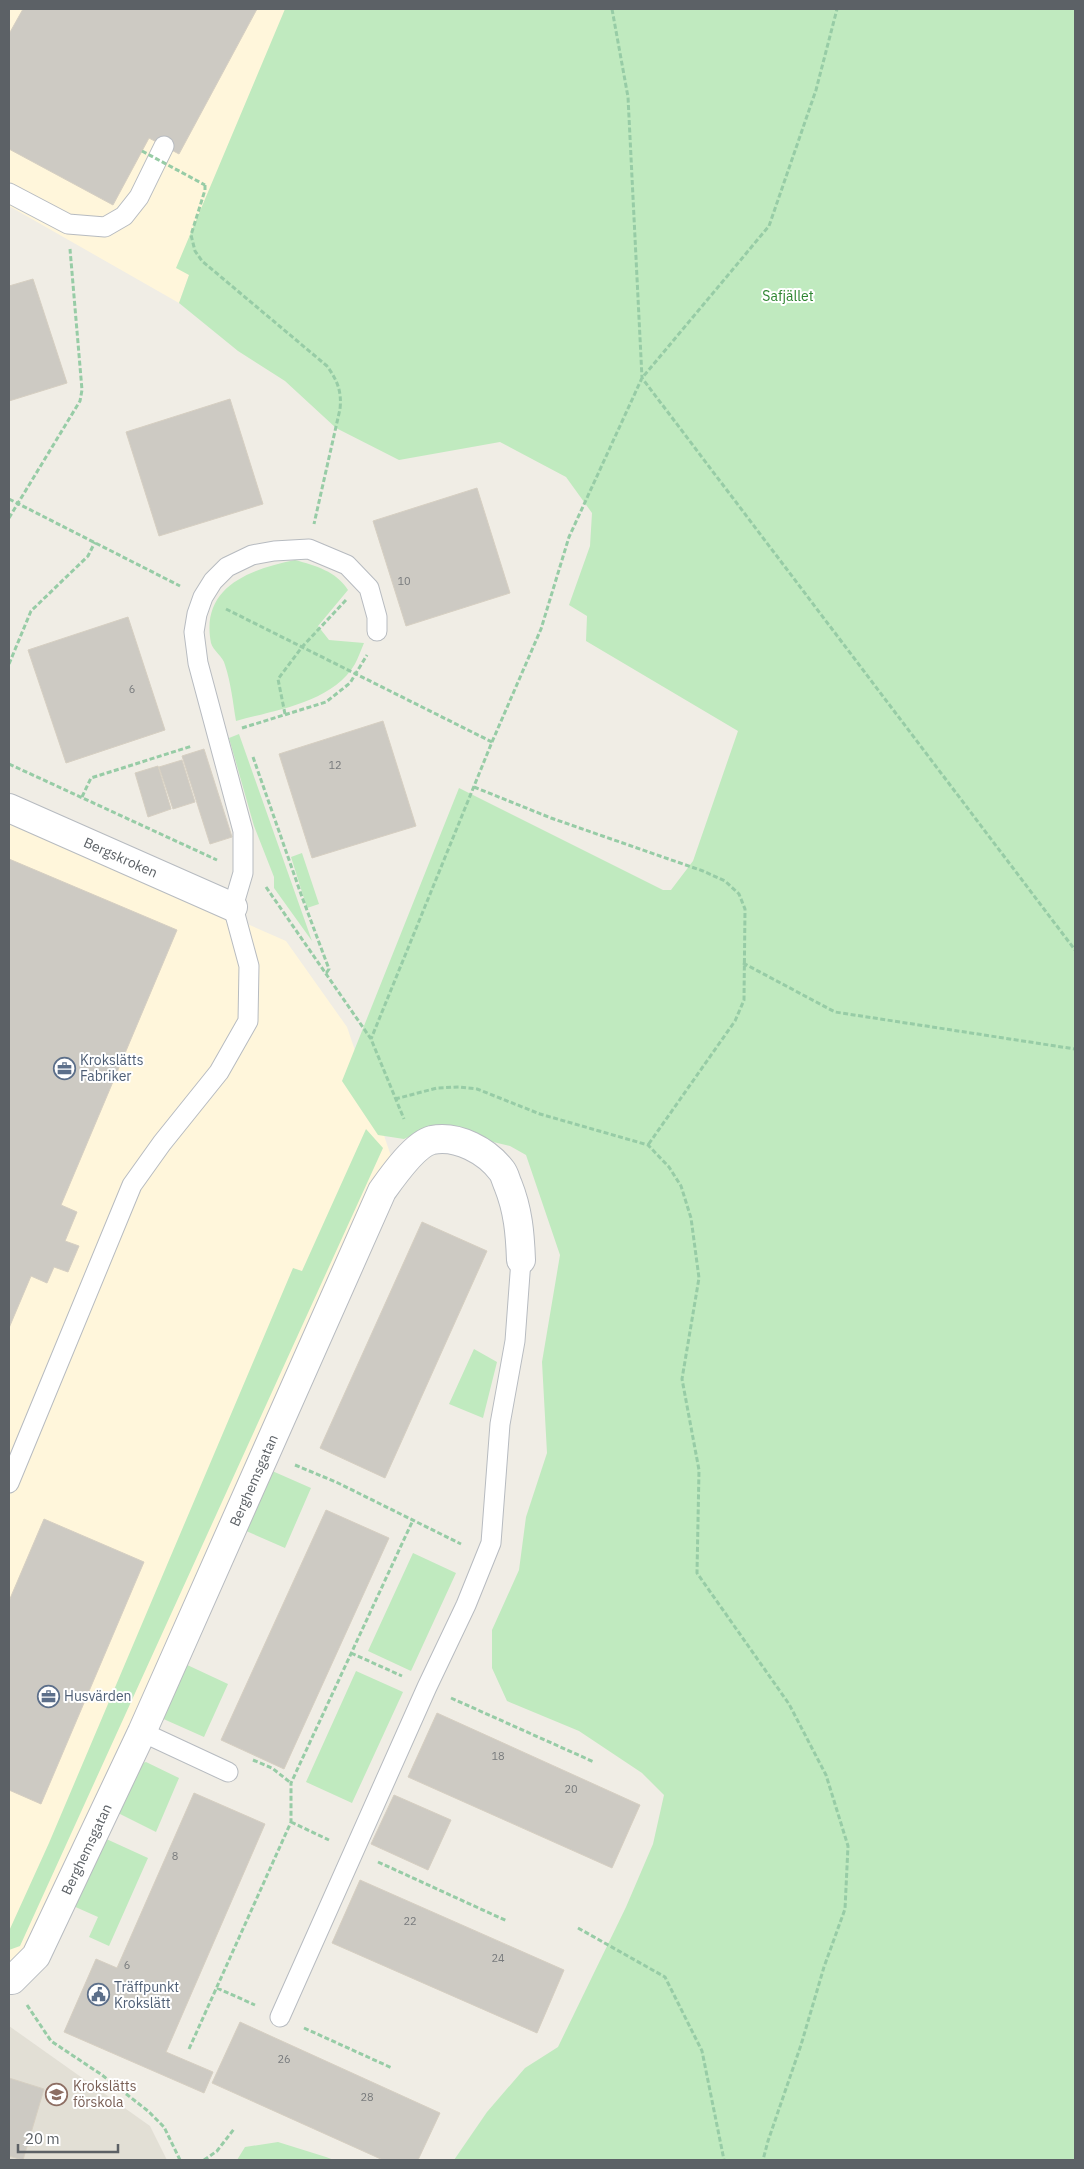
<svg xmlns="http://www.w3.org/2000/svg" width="1084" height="2169" font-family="'IBM Plex Sans',sans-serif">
<rect width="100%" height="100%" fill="#f0ede5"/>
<path fill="#fff6db" d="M9,9h292l-93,214 -29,80 -170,-97z
M9,819l277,122 61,86 44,129 -207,451 -156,349 -19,5z"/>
<path fill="#e2dfd5" d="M9,2026l141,100 17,34h-158z"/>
<path fill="#c0eabf" d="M285,9h790v2151h-621l33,-48 38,-44 33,-21 68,-140 27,-63 11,-49 -22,-22 -63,-42 -72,-30 -15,-33v-38l27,-60 7,-53 21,-64 -5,-91 18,-107 -34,-100 -16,-9 -80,-19 -26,12 -26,-4 -36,-54 117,-293 204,102h8l22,-29 45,-130 -152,-90 1,-25 -18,-11 21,-59 2,-33 -26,-36 -66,-35 -101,18 -63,-32 -51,-47 -47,-30 -59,-48 10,-28 -13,-7z
M295,560c21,6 41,11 53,30l-30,36 11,14 35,3c-3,7 -6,15 -9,21 -23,39 -80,46 -119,57 -3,-18 -5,-38 -11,-56 -2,-9 -12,-14 -14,-22 -11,-57 40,-74 84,-83z
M239,734l73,207 -38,-53v-11l-20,-51 -25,-88z
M302,853l17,51 -12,4 -16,-51z
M366,1129l17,19 -363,798 -11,4v-19l40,-88 244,-575 9,3z
M474,1349l23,13 -14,56 -34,-14z
M270,1470l41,18 -26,60 -41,-18z
M413,1553l43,20 -45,98 -43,-20z
M183,1663l45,21 -24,53 -45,-20z
M356,1671l47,21 -51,111 -46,-21z
M146,1762l33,16 -23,54 -40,-20 20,-47z
M102,1837l46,21 -39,88 -20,-9 9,-20 -27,-12z
M278,2142l48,15 8,3h-97l8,-13z"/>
<path fill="#cdcac3" stroke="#d6cfc2" d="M23,9h234l-78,145 -30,-16 -36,67 -104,-56v-115z
M33,279l34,104 -58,18v-115z
M230,399l33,105 -104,32 -33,-104z
M477,488l33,105 -104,33 -33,-105z
M128,617l37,113 -99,33 -38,-113z
M383,721l33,105 -104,32 -33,-104z
M204,749l28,88 -22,7 -28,-88z
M182,760l13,42 -22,7 -14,-42z
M158,766l13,43 -23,8 -13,-44z
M9,859l168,71 -116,275 16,7 -12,29 14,5 -11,26 -14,-5 -7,16 -16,-7 -22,52z
M422,1222l65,29 -102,227 -65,-30z
M326,1510l63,28 -105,231 -63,-29z
M44,1519l100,43 -103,242 -32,-14v-189z
M437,1713l203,92 -28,63 -204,-91z
M194,1793l71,31 -99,228 47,20 -9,21 -140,-61 32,-73 21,9z
M394,1795l57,25 -23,50 -57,-26z
M360,1880l204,90 -27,63 -205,-90z
M240,2022l200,91 -22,47h-35l-171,-77z
M9,2078l35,11 -21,71 -14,-4z"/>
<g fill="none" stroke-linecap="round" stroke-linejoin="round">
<defs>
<path id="service" d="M9,193l59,31 37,3 19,-11 15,-19 25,-51
M9,1483l123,-298 30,-42 57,-71 29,-51 1,-55 -16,-59 10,-34v-42l-45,-168 -4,-31 3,-18 6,-17 10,-16 14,-14 25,-12 22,-4 35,-2 38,16 22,23 8,29v14
M142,1732l86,40
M280,2017l147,-330 39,-82 25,-62 9,-119 15,-83 6,-81"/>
<g id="minor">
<path id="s1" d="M9,808l224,99"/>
<path id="s2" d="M9,1980h3l24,-24 106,-224 240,-541c10,-14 33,-47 50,-51 26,-5 55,11 70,31 3,4 4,10 6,14 10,25 12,48 13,75"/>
</g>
</defs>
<use href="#service" stroke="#b7bbc0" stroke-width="21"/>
<use href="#minor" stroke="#b7bbc0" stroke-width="30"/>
<path stroke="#97cca6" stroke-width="3" stroke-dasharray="5 2.5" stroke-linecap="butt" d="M612,9l16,88 14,281 433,572
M205,185v5l-14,45 4,16 7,10 125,105c10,14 15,25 13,43l-26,115
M9,499l171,87
M9,518l71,-117 2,-11 -12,-141
M226,609l266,133 -121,297
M9,664l22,-53 57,-55 7,-14
M285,714l-7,-35 24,-32 44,-47
M242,728l84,-26 24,-19 17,-28
M492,742l49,-113 28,-92 73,-159 127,-152 47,-136 21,-81
M253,757l49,140 27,72 -4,6
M9,764l208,96
M474,787l77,31 152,53 22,10 14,13 6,15 -1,91 -9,21 -87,124
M82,797l9,-19 101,-32
M266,887l105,152 33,80
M743,963l92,49 240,37
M395,1099l42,-11 22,-1 18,2 63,25 108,31 21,22 12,19 10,32 8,60 -17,101 17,91 -2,103 92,131 37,71 22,71 -3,63 -21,58 -23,78 -33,96 -5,19
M295,1465l41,17 125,62
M351,1653l51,23
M451,1698l143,64
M253,1760l19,8 19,15
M291,1822l38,18
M378,1862l129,59
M578,1928l87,49 37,74 22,109
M217,1988l38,17
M27,2005l24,36 51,34 46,36 16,16 16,33
M304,2028l88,40
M189,2049l102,-227v-39l122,-263
M204,2160l13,-9 17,-22"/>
<use href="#service" stroke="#fff" stroke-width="19"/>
<use href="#minor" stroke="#fff" stroke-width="28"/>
<path stroke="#97cca6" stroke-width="3" stroke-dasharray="5 2.5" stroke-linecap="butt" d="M142,151l63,34"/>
</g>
<defs>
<symbol id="office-ring" viewBox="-11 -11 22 22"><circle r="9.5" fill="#fff" stroke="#5c6f8a" stroke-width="1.5"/><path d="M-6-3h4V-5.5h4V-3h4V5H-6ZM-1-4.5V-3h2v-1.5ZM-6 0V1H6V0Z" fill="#5c6f8a"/></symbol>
<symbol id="civic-ring" viewBox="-11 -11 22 22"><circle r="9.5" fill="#fff" stroke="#5c6f8a" stroke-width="1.5"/><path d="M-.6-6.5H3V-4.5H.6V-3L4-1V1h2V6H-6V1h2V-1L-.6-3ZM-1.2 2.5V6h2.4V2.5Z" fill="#5c6f8a"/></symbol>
<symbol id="school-ring" viewBox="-11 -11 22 22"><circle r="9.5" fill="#fff" stroke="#8d6e63" stroke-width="1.5"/><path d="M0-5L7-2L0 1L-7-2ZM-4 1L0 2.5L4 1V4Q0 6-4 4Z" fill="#8d6e63"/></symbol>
</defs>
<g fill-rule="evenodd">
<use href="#office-ring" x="52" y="1056" width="25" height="25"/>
<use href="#office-ring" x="36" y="1684" width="25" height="25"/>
<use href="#civic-ring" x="86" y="1982" width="25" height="25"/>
<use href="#school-ring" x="44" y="2082" width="25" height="25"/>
</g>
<g text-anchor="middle" stroke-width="4" stroke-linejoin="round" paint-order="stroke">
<g font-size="11" fill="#787b7d">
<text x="404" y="585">10</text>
<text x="132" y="693">6</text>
<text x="335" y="769">12</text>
<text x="498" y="1760">18</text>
<text x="571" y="1793">20</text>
<text x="175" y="1860">8</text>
<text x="410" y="1925">22</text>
<text x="498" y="1962">24</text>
<text x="127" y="1969">6</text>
<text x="284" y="2063">26</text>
<text x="367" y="2101">28</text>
</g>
<g font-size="14" fill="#2d8530" stroke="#fff">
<text x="788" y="301">Safjället</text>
</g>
<g font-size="14" fill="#5c6166" stroke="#fff">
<text dy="5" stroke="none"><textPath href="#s1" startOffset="122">Bergskroken</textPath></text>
<text dy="5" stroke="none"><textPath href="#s2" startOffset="560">Berghemsgatan</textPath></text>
<text dy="5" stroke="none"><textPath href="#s2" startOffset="155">Berghemsgatan</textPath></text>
</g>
<g font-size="14" fill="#4e5e75" stroke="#fff" text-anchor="start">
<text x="80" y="1065">Krokslätts<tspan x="80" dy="16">Fabriker</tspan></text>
<text x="64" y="1701">Husvärden</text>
<text x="114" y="1992">Träffpunkt<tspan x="114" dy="16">Krokslätt</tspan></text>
</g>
<g font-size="14" fill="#785e54" stroke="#fff" text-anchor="start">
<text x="73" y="2091">Krokslätts<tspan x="73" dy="16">förskola</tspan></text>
</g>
</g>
<rect width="1084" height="2169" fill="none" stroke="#5c6166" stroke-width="20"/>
<path d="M18 2144v8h100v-8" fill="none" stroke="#5c6166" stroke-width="2.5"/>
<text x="25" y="2144" font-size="15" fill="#5c6166" stroke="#ffffff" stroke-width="4" paint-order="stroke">20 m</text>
</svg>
